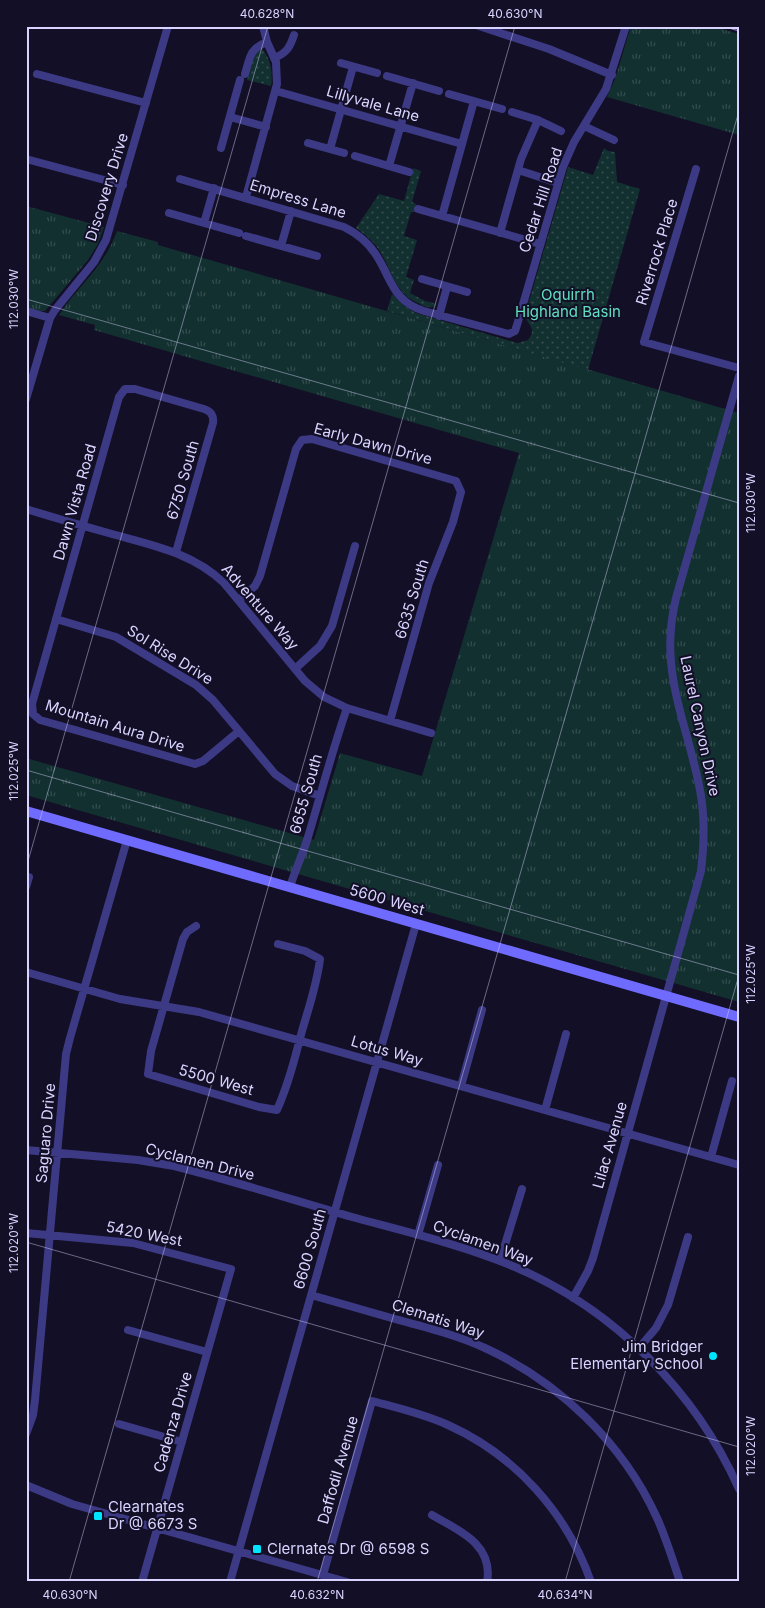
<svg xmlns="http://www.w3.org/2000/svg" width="765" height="1608" font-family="Inter,sans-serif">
<defs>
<pattern id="grass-tufts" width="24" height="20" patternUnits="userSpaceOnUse" patternTransform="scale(1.25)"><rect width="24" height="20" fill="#12302f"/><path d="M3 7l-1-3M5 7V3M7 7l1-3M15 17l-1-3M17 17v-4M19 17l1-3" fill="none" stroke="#344d4e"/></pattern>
<pattern id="park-dots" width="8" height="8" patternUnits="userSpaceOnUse" patternTransform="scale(1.25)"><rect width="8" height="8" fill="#12302f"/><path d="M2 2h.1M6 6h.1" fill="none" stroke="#344d4e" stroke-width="1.8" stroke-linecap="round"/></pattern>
</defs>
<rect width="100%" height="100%" fill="#130f26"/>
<path fill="url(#grass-tufts)" d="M631,26h81l27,8v101l-132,-38 8,-18z
M26,206l78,21 -6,17 -10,16 -43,51h-6l-13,-3z
M117,231l41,11v3l581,168v589l-713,-207v-37l288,82 26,-87 82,23 97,-323 -425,-123 1,-5 -36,-10c21,-32 44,-46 58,-84z"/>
<path fill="url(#park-dots)" d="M262,49c9,9 11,25 9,37l-24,-6 8,-27z
M604,148l4,3 7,1 2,30 23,7 -52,181 -201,-59 5,-17 11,11 13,8 101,30 11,-3c10,-13 -2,-15 -3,-26 0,-6 4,-11 5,-16l38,-131 25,8z
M413,168l8,3 -9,31 4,2 -2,8h-3l-7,24 13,4 -11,37 8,3 -4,13 15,8 12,3 -4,3c-6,1 -10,-1 -15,-4 -22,-9 -26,-31 -37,-50 -6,-10 -15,-18 -25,-25l23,-34 25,7z"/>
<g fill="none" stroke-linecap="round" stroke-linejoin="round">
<path stroke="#3d3a85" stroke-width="8" d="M479,26l70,23 63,26
M734,26l5,1
M274,58c13,-5 16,-11 20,-23
M341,63l36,10
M37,74l109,29
M245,74c5,-16 4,-25 22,-32
M387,76l52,15
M276,91l186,53
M449,94l53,15
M512,112l26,8 23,11
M230,117l36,10
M584,126l30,14
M308,143l36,10
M221,148l19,-68
M330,149l23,-82
M355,156l54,16
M26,159l97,26
M389,166l24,-83
M696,169l-52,173 95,26
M518,170l40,13
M180,179l164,48c14,7 26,17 34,31 14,23 16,44 46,53l85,23 6,-3 2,-6 46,-158 11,-25 32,-53 20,-63
M246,197l31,-113 -1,-22 -9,-20 -4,-16
M418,209l122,35
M169,213l70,20
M442,216l32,-115
M204,223l10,-35
M500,233l21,-74 17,-39
M246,236l71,20
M281,246l10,-35
M422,279l45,13
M26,311l24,7
M439,316l8,-29
M26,399l24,-81 5,-8 39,-48 12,-22 62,-214
M26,509c29,9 57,17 86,25 40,11 81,19 112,49l81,98 19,16 23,11 84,25
M176,552l37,-129c1,-7 -2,-12 -9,-14l-69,-20h-10l-6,8 -87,307 1,10 7,6 155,44 8,-3 36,-30
M239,600l16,-14 5,-10 36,-127 6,-9 10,-1 144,42 5,11 -8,30 -24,61 -39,138
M56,619l60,18 80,48 17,15 62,74 17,12 28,10
M296,668l24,-22 12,-20 23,-80
M26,887l3,-10
M290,887c5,-17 13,-33 18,-50 13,-43 24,-86 39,-129
M196,926l-9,6 -4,7 -32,112 -3,23 111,33 18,3c11,-25 18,-52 25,-79 7,-24 15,-47 18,-72l-15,-8 -27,-7
M26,972l94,27 79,13 540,153
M461,1086l21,-76
M545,1110l21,-76
M26,1150l112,10 36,6c60,15 119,34 178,51 55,15 111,28 163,50 99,42 181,125 224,222
M711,1157l21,-76
M26,1233l107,10 98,26 -89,313
M418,1235l20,-70
M500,1261l22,-72
M311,1295c28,8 56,16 84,24 30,8 61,16 90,29 74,34 138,95 172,170 9,20 16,42 23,64
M573,1298l15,-27 5,-13 108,-387c3,-25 4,-50 0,-75 -7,-45 -26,-88 -30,-134 -2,-21 0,-43 5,-64l63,-222
M128,1330l79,22
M639,1348l17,-20 12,-23 20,-68
M119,1424l63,18
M26,1434l7,-19 2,-15 31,-346 4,-16 57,-198
M26,1485l46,19 275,78
M432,1515c26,15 62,29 55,67
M323,1575l49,-174c26,7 52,13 76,24 67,30 119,88 143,157
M230,1582l186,-658"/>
<path stroke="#6f6bff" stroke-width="10" d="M26,811l713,206"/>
</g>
<path fill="none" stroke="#d9d4ff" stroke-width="1" stroke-opacity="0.45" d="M722,26l17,5M26,299l713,204M26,770l713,205M26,868l242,-842M26,1242l713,205M69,1582l446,-1556M317,1582l422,-1471M565,1582l174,-607"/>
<g fill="#00e5ff" stroke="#130f26" stroke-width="2">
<circle cx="713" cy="1356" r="5"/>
<rect x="93" y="1511" width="10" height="10" rx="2.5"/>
<rect x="252" y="1544" width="10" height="10" rx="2.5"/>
</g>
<g text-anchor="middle" stroke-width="4" stroke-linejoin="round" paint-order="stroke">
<g font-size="15" fill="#d9d4ff" stroke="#130f26">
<text transform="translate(373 104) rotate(16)" y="5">Lillyvale Lane</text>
<text transform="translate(107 187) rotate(-73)" y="5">Discovery Drive</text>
<text transform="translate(298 199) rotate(17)" y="5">Empress Lane</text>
<text transform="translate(541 200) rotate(-72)" y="5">Cedar Hill Road</text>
<text transform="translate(657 252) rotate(-73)" y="5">Riverrock Place</text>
<text transform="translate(373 444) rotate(15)" y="5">Early Dawn Drive</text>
<text transform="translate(183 480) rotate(-74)" y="5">6750 South</text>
<text transform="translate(75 502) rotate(-74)" y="5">Dawn Vista Road</text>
<text transform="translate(412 599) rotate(-73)" y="5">6635 South</text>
<text transform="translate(260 607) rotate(49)" y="5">Adventure Way</text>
<text transform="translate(170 655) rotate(32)" y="5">Sol Rise Drive</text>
<text transform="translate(115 726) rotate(17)" y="5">Mountain Aura Drive</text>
<text transform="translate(700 726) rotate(78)" y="5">Laurel Canyon Drive</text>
<text transform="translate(306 794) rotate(-74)" y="5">6655 South</text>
<text transform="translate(387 900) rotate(16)" y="5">5600 West</text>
<text transform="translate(387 1051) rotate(16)" y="5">Lotus Way</text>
<text transform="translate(216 1080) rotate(16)" y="5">5500 West</text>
<text transform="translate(46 1133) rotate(-85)" y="5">Saguaro Drive</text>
<text transform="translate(610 1145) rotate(-74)" y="5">Lilac Avenue</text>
<text transform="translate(200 1162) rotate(14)" y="5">Cyclamen Drive</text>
<text transform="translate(144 1234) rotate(11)" y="5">5420 West</text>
<text transform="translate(483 1243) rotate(20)" y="5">Cyclamen Way</text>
<text transform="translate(310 1249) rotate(-74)" y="5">6600 South</text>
<text transform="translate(438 1319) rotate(18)" y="5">Clematis Way</text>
<text transform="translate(173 1422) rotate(-74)" y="5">Cadenza Drive</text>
<text transform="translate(338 1470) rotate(-74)" y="5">Daffodil Avenue</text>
</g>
<g font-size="15" fill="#5fe0c0" stroke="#130f26">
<text x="568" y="300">Oquirrh<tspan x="568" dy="17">Highland Basin</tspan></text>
</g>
<g font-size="15" fill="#d9d4ff" stroke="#130f26" text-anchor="start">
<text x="703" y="1352" text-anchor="end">Jim Bridger<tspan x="703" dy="17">Elementary School</tspan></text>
<text x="108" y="1512">Clearnates<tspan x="108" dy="17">Dr @ 6673 S</tspan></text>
<text x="267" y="1554">Clernates Dr @ 6598 S</text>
</g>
</g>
<rect width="765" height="1608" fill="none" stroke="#130f26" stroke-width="55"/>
<rect x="28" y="28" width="710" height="1552" fill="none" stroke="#d9d4ff" stroke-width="2"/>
<g font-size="12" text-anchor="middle" fill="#d9d4ff">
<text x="267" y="18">40.628°N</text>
<text x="515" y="18">40.630°N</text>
<text transform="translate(14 299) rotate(-90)" y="4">112.030°W</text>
<text transform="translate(751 503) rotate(-90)" y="4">112.030°W</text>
<text transform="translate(14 771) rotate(-90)" y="4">112.025°W</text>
<text transform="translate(751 974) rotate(-90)" y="4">112.025°W</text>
<text transform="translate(14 1243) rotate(-90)" y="4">112.020°W</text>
<text transform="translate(751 1446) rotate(-90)" y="4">112.020°W</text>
<text x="70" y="1599">40.630°N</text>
<text x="317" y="1599">40.632°N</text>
<text x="565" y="1599">40.634°N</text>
</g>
</svg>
